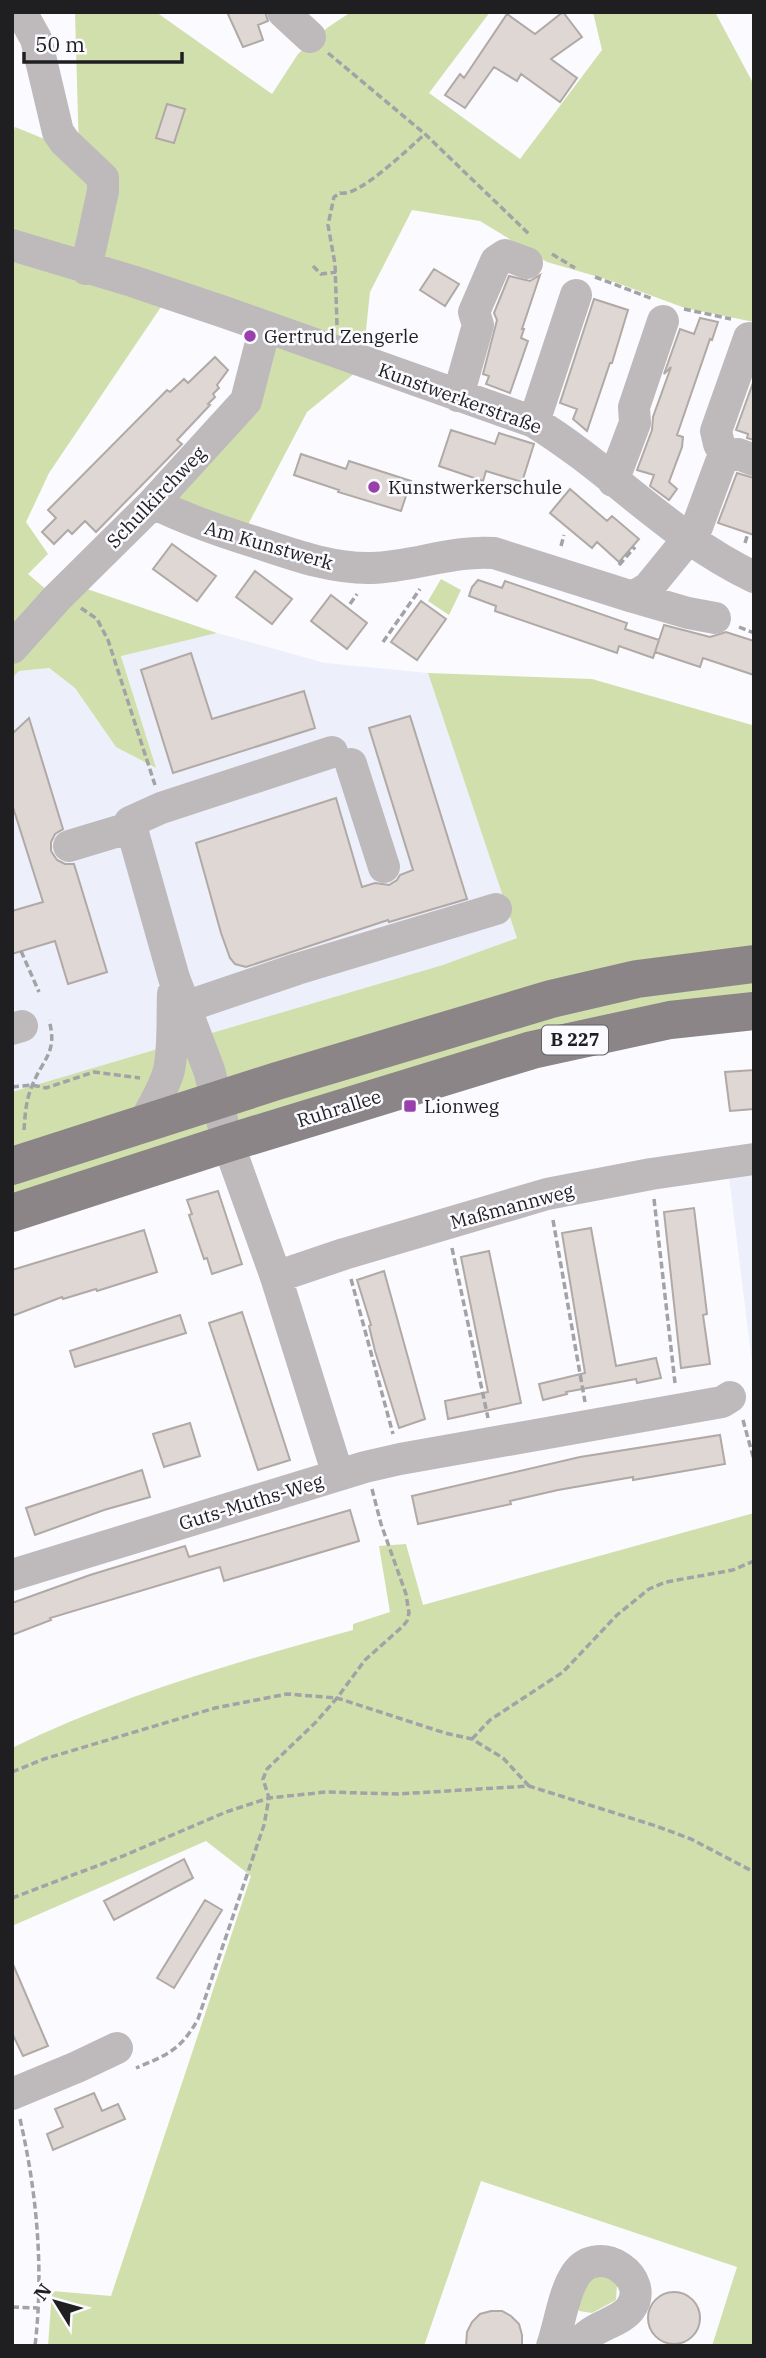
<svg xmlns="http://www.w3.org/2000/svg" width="766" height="2358" font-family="'IBM Plex Serif',serif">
<rect width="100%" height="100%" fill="#fafaff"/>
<path fill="#edeffb" d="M217,633l108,30 103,10 90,264 -76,30 -430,126v-415l7,-7 29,-3 27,20 41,59 39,21 -34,-113z
M754,1174v205l-25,-203z"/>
<path fill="#d1dfac" d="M75,12h81l116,82 26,-40 29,-26 24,-16h139l-61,81 91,66 82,-109 -9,-38h122l39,73v237l-69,-14 -76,-28 -62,-18 -67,-41 -68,-11 -42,82 -7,67 -351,-119v-102l3,-11 64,26z
M12,260l155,38 -118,175 -23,49 22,32 -20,20 20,17 33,-4 136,46 -96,23 35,112 -40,-21 -41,-59 -26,-20 -30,3 -7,7z
M268,332l98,32 -59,48 -66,126 -88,-35 94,-108z
M441,579l20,11 -12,25 -21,-14z
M428,673l164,6 160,46 2,-5v290l-742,200v-118l431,-127 74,-27z
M754,1513v833h-42l25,-79 -256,-86 -57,165h-376l4,-55 59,5 140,-420 -45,-35 -194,85v-178c109,-53 224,-86 341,-118v-6l37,-12 -11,-66 27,-2 17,61z
M606,2275l11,10 -1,15 -24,13 -13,-2 -2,-8 15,-27z"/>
<path fill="#ded7d3" stroke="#b0a9a5" stroke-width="2" d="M227,12h38l3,9 -10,4 5,15 -20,7z
M563,12l19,25 -31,22 26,19 -17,24 -39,-28 -4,7 -23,-14 -29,41 -20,-13 15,-21 4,4 43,-64 28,20z
M167,104l18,5 -11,34 -18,-5z
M434,269l25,15 -14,22 -25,-16z
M540,275l-18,54h2l-3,9 7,3 -18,52 -24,-9 3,-8 -6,-2 14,-54 -3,-7 15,-37 21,5z
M594,299l34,11 -16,53h-2l-23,68 -14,-12 4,-10 -17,-6z
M700,318l18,4 -6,18 -2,-1 -33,96 6,2 -1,10 -13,35 8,7 -8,11 -19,-14 4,-11 -17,-5 15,-40 1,-13 18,-50 -7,7 16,-45 14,5z
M215,357l13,13 -11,15 2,3 -6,6 2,3 -7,7 2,1 -33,35 5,4 -86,88 -11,-11 -13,13 -4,-4 -14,14 -12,-12 14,-14 -8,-8 119,-120 3,2 14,-13 4,4z
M754,380v60l-7,-2 1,-4 -12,-4z
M451,430l44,14 4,-11 35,11 -12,38 -36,-11 -3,10 -44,-15z
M301,454l45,15 3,-8 62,20 -10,30 -63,-19 1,-2 -45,-15z
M737,473l17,5v57l-36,-12z
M570,489l37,32 5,-5 27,23 -20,23 -22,-20 -5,6 -42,-35z
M172,544l44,32 -19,25 -44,-32z
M255,571l37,28 -20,25 -36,-27z
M478,580l24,8 3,-7 122,42 -2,6 34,11 -6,18 -34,-12 -2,7 -122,-42 1,-5 -27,-10 3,-9z
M331,595l36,28 -20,26 -36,-28z
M421,601l25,18 -29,41 -26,-18z
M664,625l46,12 16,-5 28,9v34l-51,-17 -3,9 -45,-15z
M191,653l21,66 92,-28 11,37 -142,45 -32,-103z
M410,716l57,183 -78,23 -1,-2 -142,47 -11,-3 -5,-6 -9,-25 -25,-90 140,-45 26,89 13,-4 14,2 8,-5 3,-5 13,-5 -44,-142z
M29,718l34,111 -8,5 -4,8v9l6,9 8,4h9l33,108 -39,12 -13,-43 -43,13v-43l31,-9 -31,-98v-70z
M754,1070v39l-24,2 -5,-39z
M218,1191l24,73 -30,10 -5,-16 -3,1 -15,-44 3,-1 -5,-14z
M694,1208l13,106 -4,1 7,49 -29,4 -17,-156z
M591,1228l25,138 40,-8 5,20 -24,5 -1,-4 -70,13 1,2 -24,6 -4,-16 46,-11 -23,-140z
M144,1230l13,42 -60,19 -1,-2 -33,10 -1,-2 -50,19v-46z
M489,1251l32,152 -73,16 -3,-18 43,-9 -27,-135z
M384,1271l41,148 -26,9 -24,-77 -6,-25 2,-1 -14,-45z
M242,1312l48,148 -32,10 -49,-147z
M180,1315l6,18 -111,34 -5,-16z
M190,1423l10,33 -36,11 -11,-33z
M720,1435l5,29 -92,16v-3l-75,13 -48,11 1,3 -93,20 -6,-28 168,-39z
M142,1470l8,27 -46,13 -69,25 -9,-27z
M350,1510l9,31 -135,40 -4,-14 -170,51 1,2 -39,15v-32l78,-28 95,-29 4,11z
M184,1859l9,19 -79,42 -10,-19z
M205,1900l17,10 -48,78 -17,-10z
M12,1962l36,84 -25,10 -11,-23z
M94,2093l8,18 16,-7 7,15 -72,31 -6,-16 16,-7 -8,-18z
M648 2318a26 26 0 1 1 52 0a26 26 0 1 1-52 0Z
M491,2311h11l9,5 8,8 3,11v11h-56l1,-14 5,-10 8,-8z"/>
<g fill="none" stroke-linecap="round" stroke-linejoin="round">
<path stroke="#a2a2a7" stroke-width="3.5" stroke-dasharray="7 3.5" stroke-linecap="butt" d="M328,53l97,81 105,101
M552,254l23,14
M313,266l8,8 15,-2
M595,277l58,22
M684,309l47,10
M337,325l-2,-61 -7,-39 6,-28 6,-4c18,5 69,-45 85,-59
M745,543l3,-10
M561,546l3,-11
M619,565l16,-18
M350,604l7,-10
M81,608l16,11 11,21 47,145
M739,627l15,6
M383,642l37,-53
M21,951l18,41
M12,1087l20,-2 14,3 48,-16 46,6
M24,1130c1,-15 2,-30 8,-44 11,-28 26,-33 17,-66
M654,1199l21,184
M553,1220l32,182
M452,1248l36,170
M351,1279l42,155
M743,1420l11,40
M372,1489l9,35 25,70 3,19 -2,8 -5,6 -37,33 -28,38 108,35 27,6 31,19 26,28
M472,1739l18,-19 73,-48 54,-57 32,-26 17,-7 67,-12 21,-9
M12,1772l32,-13 171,-51 72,-14 50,4 -21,24 -49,47 -4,10 6,19 -5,27 -66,194c-17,31 -31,36 -62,49
M12,1898l111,-42 103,-44 43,-14 57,-6 72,2 131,-8 127,40 35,13 63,33
M20,2119c17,74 24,151 15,227
M12,2307l26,1"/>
<path stroke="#bebabc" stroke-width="32" d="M21,12l15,27 22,93 7,10 38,36v13l-17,78
M283,12l27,25
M12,245l120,36 95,32 307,109c77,47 137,116 220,155
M458,396l20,-71 -4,-13 22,-51 9,-6 22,8
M534,422l42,-127
M727,456l-8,-12 -3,-13 33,-93
M613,481l22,-58 -1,-16 29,-86
M153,503c34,17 69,29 105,40 36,12 75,26 114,25 41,-1 80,-18 122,-15l139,44 15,-9 40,-49
M689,540l8,-13 24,-65 6,-6 11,-2 16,6
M633,597l55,16 27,5
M12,648l45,-50 96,-95 93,-102 19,-74
M332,752l-171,56 -31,14 44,156 35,92 19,73 48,134 62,198
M351,764l33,103
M69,846l63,-19
M185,1007l112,-38 199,-60
M12,1029l10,-3
M143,1125c9,-18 21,-36 26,-55 5,-25 3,-51 4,-76
M276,1277l68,-23 203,-60 104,-20 103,-15
M12,1575l353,-108 35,-8 322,-57 8,-5
M12,2094l65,-27 40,-19
M552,2346c8,-23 11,-52 24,-72 23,-33 77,4 54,35 -12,15 -38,16 -53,37"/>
<path stroke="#8b8587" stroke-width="38" d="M12,1166l265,-85 274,-82 86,-20 117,-15
M12,1213l216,-70 304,-93 138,-30 84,-9"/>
</g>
<g fill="#9841ad" stroke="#fafaff" stroke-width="2.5">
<circle cx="250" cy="336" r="7"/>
<circle cx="374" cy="487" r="7"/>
<rect x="403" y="1099" width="14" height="14" rx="3.5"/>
</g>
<g text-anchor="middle" stroke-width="5" stroke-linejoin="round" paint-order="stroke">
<rect fill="#fafaff" stroke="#616164" stroke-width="2" x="542" y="1025.5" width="66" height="29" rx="5"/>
<g font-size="18" font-weight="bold" fill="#1f1f22">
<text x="575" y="1046">B 227</text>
</g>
<g font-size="19" fill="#1f1f22" stroke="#fafaff" text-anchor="start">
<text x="264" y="343">Gertrud Zengerle</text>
<text x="388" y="494">Kunstwerkerschule</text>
<text x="424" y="1113">Lionweg</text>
</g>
<g font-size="19" fill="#1f1f22" stroke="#fafaff">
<text transform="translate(460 398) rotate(20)" y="7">Kunstwerkerstraße</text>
<text transform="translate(156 497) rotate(-46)" y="7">Schulkirchweg</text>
<text transform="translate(269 545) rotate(16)" y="7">Am Kunstwerk</text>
<text transform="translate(339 1108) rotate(-17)" y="7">Ruhrallee</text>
<text transform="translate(512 1206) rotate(-15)" y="7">Maßmannweg</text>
<text transform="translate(251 1502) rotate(-17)" y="7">Guts-Muths-Weg</text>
</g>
</g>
<rect width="766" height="2358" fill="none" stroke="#1f1f22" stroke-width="28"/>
<g transform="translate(56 2302) rotate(307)" stroke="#fafaff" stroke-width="5" paint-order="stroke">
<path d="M0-5L12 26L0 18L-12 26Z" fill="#1f1f22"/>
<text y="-10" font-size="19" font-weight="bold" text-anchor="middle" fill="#1f1f22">N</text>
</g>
<path d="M24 52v10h158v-10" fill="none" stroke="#1f1f22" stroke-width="3.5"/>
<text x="35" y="52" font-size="21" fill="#1f1f22" stroke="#fafaff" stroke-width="5" paint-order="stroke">50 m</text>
</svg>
